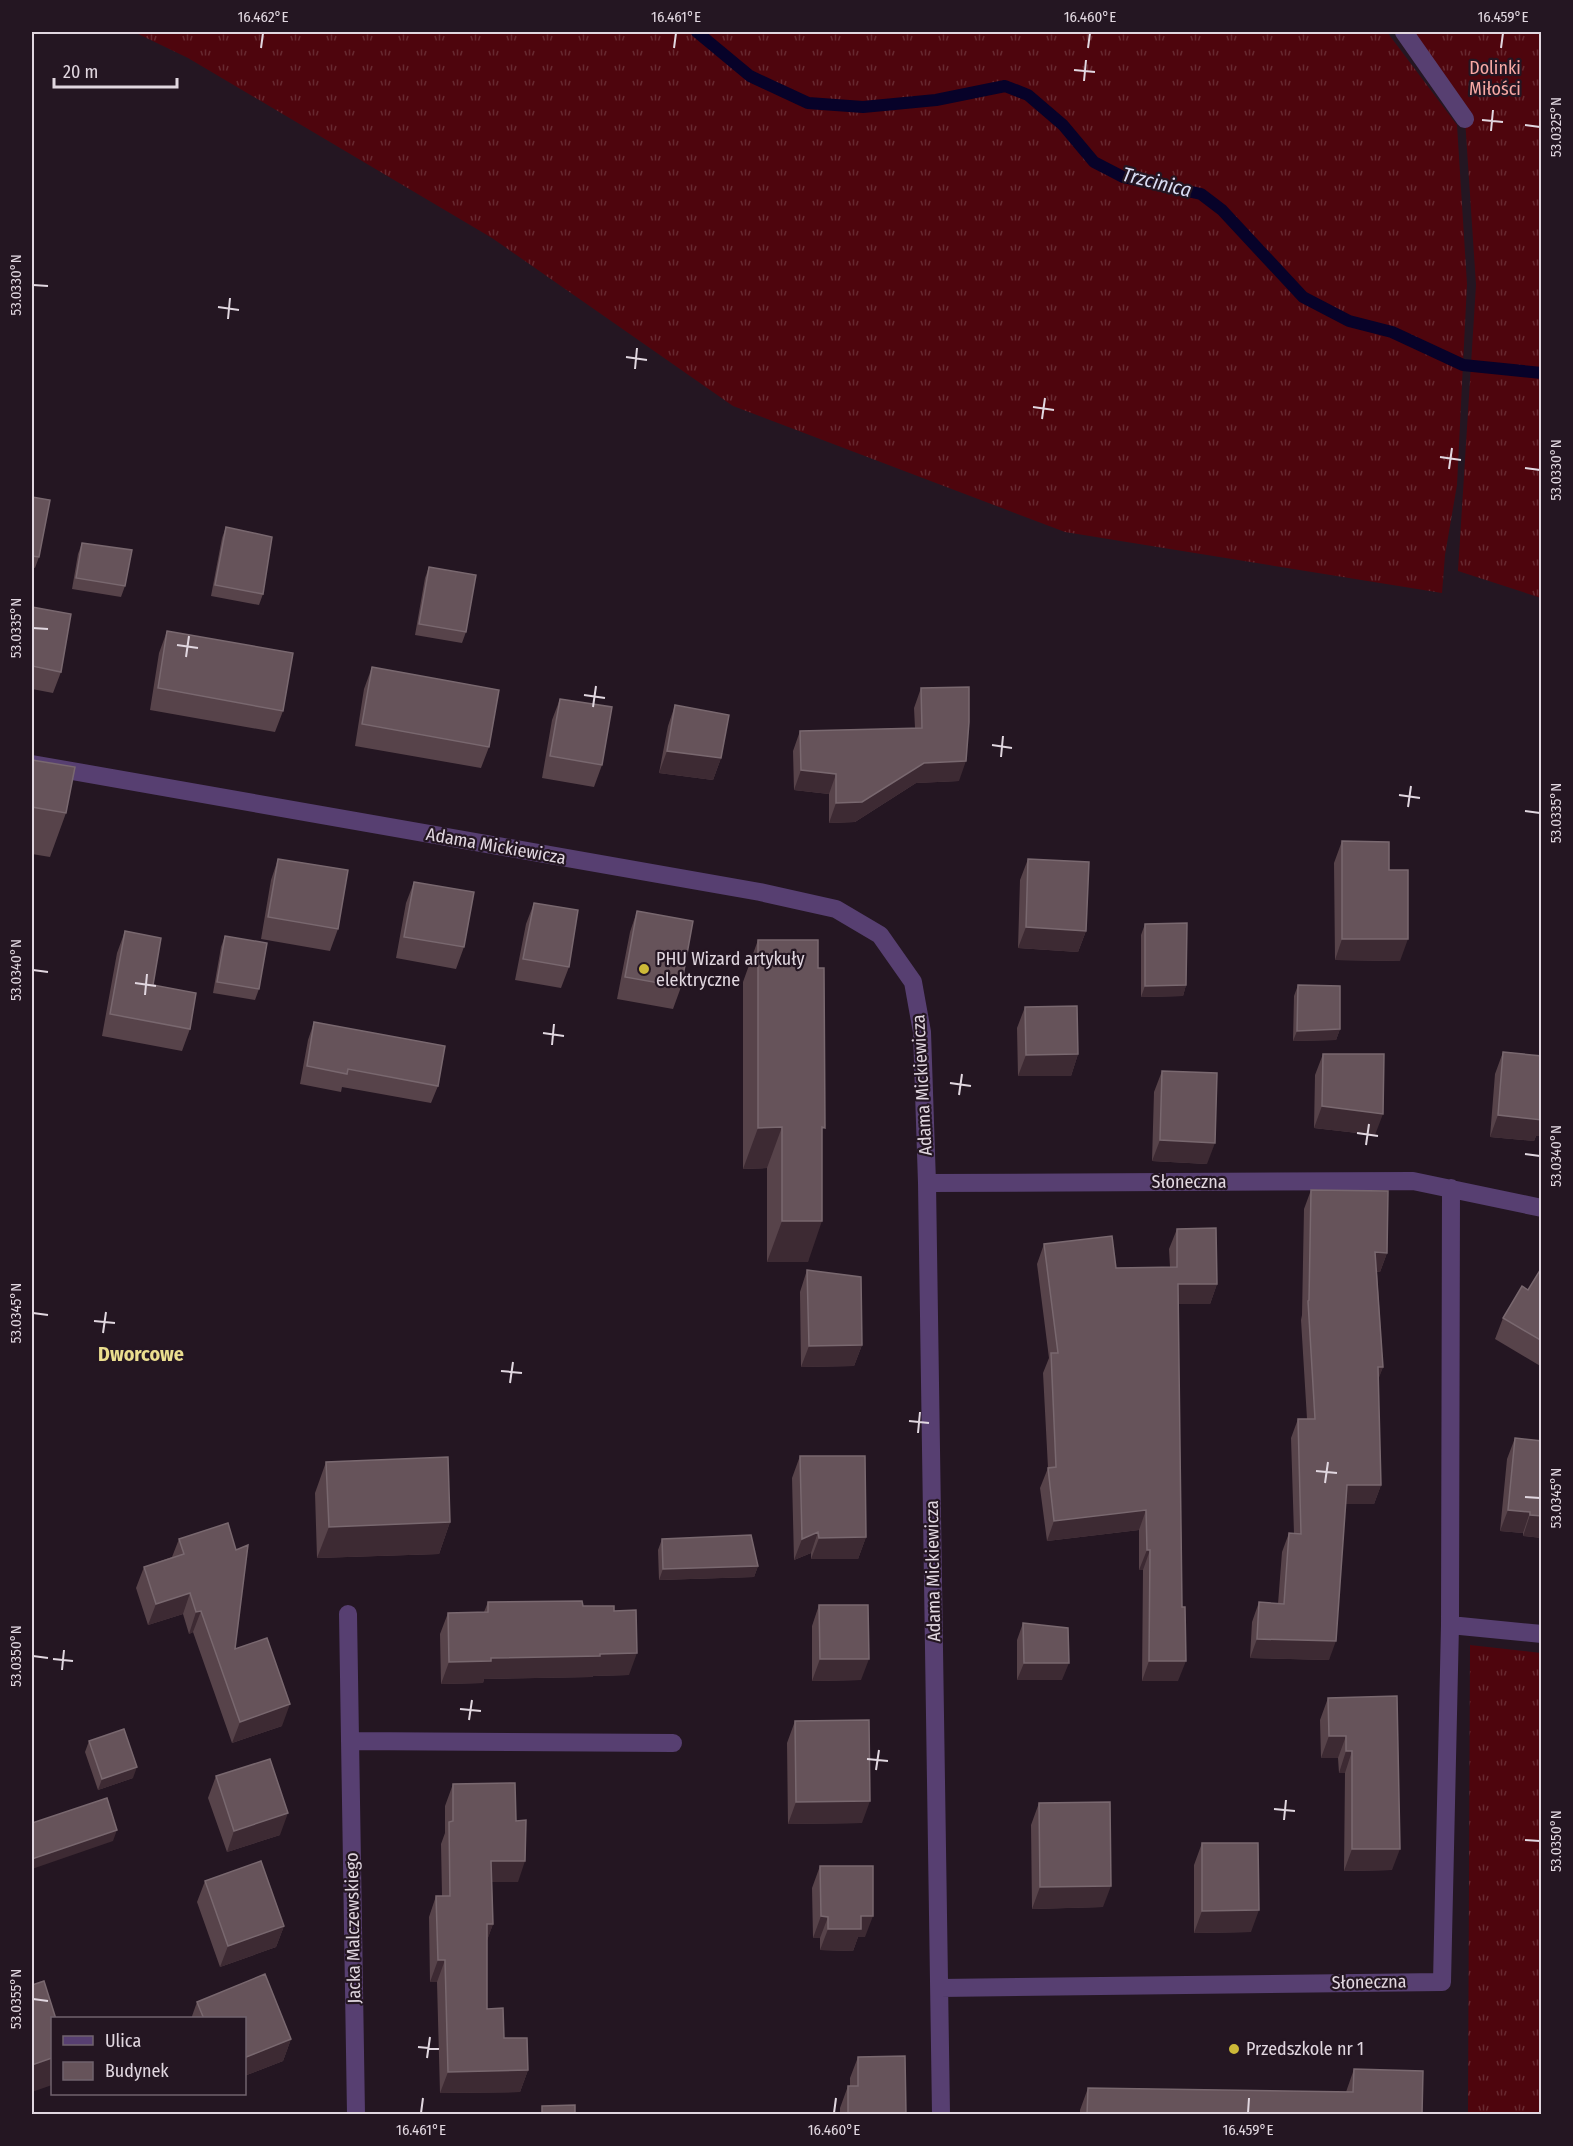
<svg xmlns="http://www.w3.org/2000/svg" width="1573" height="2146" font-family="'Fira Sans Condensed',sans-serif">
<defs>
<pattern id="grass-tufts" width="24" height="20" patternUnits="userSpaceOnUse" patternTransform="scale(1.5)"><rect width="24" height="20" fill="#4e050d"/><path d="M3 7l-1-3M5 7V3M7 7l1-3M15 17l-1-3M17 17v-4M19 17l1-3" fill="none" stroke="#672930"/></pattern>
</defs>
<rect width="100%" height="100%" fill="#241622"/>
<path fill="url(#grass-tufts)" d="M134,32h1253l70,93 10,159 -10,201 -12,70 -3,38 -377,-61 -332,-126 -241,-168 -304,-180z
M1404,32h137v566l-83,-27 18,-286 -11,-166z
M1470,1645l71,8v461h-73z"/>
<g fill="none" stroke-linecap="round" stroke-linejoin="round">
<path stroke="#070229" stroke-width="12" d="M697,32l53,44 58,27 55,4 73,-7 69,-14 23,9 35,30 31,37 29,15 78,17 21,16 81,87 46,24 43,11 71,33 79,8"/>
<path stroke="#573f71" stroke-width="18" d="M1404,32l61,87
M32,764l728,128 76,17 44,26 33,47 9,50 5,151 14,931
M927,1183l486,-2 129,27
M348,1614l8,500
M1450,1625l92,9
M350,1741l323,2
M940,1988l502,-6 8,-357 1,-437"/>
</g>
<path fill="#57434a" d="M32,497l7,60 -4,11 -3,-1z
M226,527l37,67 -4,11 -48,-9 11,-58z
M82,543l43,43 -4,11 -49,-8 6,-35z
M429,567l37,65 -4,11 -47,-8 10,-57z
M32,607l29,65 -8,21 -21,-4z
M167,631l116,80 -8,21 -125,-22 9,-57z
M372,667l117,80 -8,21 -126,-22 9,-57z
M921,688l38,93 -43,2 -61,39 -26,1v-29l-35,-4 -1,-39 7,-20 115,-3 -1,-20z
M560,699l42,66 -8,22 -52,-9 10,-58z
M675,705l46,53 -8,22 -54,-7 9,-47z
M32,760l34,53 -16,44 -18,-3z
M1342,841l47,29 11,91 -65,-1 -1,-97z
M278,859l60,70 -8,22 -69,-12 10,-59z
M1028,859l58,72 -8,21 -60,-4 2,-68z
M414,882l50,65 -8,22 -60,-11 10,-55z
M534,903l35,64 -8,21 -46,-8 11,-56z
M637,911l44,76 -8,22 -56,-10 13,-67z
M1145,924l41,61 -3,11 -42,1v-62z
M125,931l28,54 37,44 -8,22 -80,-15 15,-83z
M225,936l34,53 -4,11 -42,-7 8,-46z
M758,940l64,195 -14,127h-41v-94l-24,1v-187z
M1298,985l42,44 -4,11 -43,1 1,-45z
M1025,1007l53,47 -7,22h-53l-1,-48z
M314,1022l124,64 -7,17 -89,-16 -1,5 -41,-8 8,-44z
M1503,1052l39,4v80h-6l-2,5 -44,-4 5,-63z
M1323,1054l52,81 -61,-7 1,-53z
M1162,1071l45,93 -55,-3 2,-69z
M1311,1190l76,63 -7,19h-3l6,95 -5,12 3,106 -7,19h-28l-17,156 -79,-2 2,-36 7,-20 19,2 4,-52 7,-19 5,1 -3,-96 7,-19h9l-6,-99 1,-5 2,-106z
M1177,1229l40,55 -7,20h-32v377h-36l1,-111h-4v-40l-92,11 -7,-53 8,-20 -5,-95 6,-15 -12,-94 7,-20 72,24 54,-1 -1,-18z
M1542,1267v100l-47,-28 8,-21 25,-28z
M807,1270l55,75 -8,21 -53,1 -1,-75z
M1515,1438l27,3v97l-19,-2v-3l-23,-2 7,-72z
M800,1456l66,81 -8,22h-47v-6l-17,7 -2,-82z
M326,1462l124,60 -11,32 -122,4 -2,-65z
M179,1539l56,110 47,77 -50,17 -39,-111 -4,2 -6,-20 -35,11 -12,-37 8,-21 28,-10z
M662,1539l96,27 -4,11 -95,3 -1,-30z
M488,1602l95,4 31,5 15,64 -36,1 -1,1 -108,2 -1,4 -42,1 -1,-50 8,-21 36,-1z
M819,1605l42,75 -49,1v-55z
M1023,1623l39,57h-45v-40z
M1397,1696l-5,174 -48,1 1,-98h-6l-1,-15h-17l-1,-38 8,-22z
M795,1721l67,102 -74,1 -1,-81z
M89,1741l44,37 -35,12 -13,-38z
M216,1776l64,59 -53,17 -19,-54z
M453,1784l65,98h-26l1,42 -6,16v69l17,29 24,32 -8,22 -80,1 -3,-111h-7l-1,-65 7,-21h6l-1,-52 4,-11v-27z
M1039,1803l64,104 -71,2 -1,-84z
M1202,1843l49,89 -57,1v-68z
M820,1866l45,71h-7l-5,14 -33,-1v-12h-7l-1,-50z
M205,1881l79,45 -8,21 -56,20 -23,-65z
M265,1974l26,65 -8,22 -39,15v-57h-53l6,-17z
M858,2057l48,58h-66v-7l8,-22h2v-8z
M1354,2069l68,46h-342v-5l8,-22 258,4z"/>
<path fill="#3d2a33" d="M667,751l54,7 -8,22 -54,-7z
M966,761l-7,20 -43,2 -61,39 -26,1 7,-20 88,-40z
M801,770l35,4 -7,20 -35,-4z
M1026,927l60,4 -8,21 -60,-4z
M1342,939h66l-8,22 -65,-1z
M1186,985l-3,11 -42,1 4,-11z
M1340,1029l-4,11 -43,1 4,-10z
M1078,1054l-7,22h-53l8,-21z
M1322,1106l61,8 -8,21 -61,-7z
M1498,1115l44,4v17h-6l-2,5 -44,-4z
M782,1127l-15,41 -24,1 15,-41z
M1160,1140l55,3 -8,21 -55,-3z
M782,1221h40l-14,41h-41z
M1375,1252l12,1 -7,19 -12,-1z
M1178,1284h39l-7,20h-39z
M862,1345l-8,21 -53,1 8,-21z
M1378,1367h5l-7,19z
M1347,1485h34l-7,19h-34z
M1146,1510l-7,20 -92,11 7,-20z
M1508,1510l22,2 -7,21 -23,-2z
M1530,1515l12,1v22l-19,-2z
M450,1522l-11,32 -122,4 12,-31z
M818,1532l-7,21 -17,7 8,-21z
M866,1537l-8,22h-47l8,-21z
M1147,1550h3l-7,20h-4z
M758,1566l-4,11 -95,3 4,-11z
M190,1593l-7,21 -35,11 8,-21z
M201,1611l-8,21 -4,2 7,-22z
M1257,1639l79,2 -7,19 -79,-2z
M637,1653l-8,22 -36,1 -1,1 -108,2 -1,4 -42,1 8,-22 42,-4z
M820,1659h49l-8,21 -49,1z
M1149,1661h37l-8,20h-36z
M1024,1663h45l-7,17h-45z
M290,1704l-8,22 -50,17 8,-21z
M1329,1736h17l-8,22h-17z
M1346,1751h6l-7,22h-6z
M137,1767l-4,11 -35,12 4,-11z
M870,1801l-8,22 -74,1 8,-22z
M288,1813l-8,22 -53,17 7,-21z
M117,1830l-4,11 -81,28v-10z
M1352,1849h48l-8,21 -48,1z
M491,1861h34l-7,21h-34z
M1111,1886l-8,21 -71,2 8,-22z
M1259,1910l-8,22 -57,1 8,-22z
M821,1916l7,1 -8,21h-7z
M861,1916h12l-8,21h-7l-5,14 -33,-1 8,-21z
M487,1924h6l-8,22z
M284,1926l-8,21 -56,20 8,-21z
M438,1960h7l-8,22h-7z
M291,2039l-8,22 -39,15v-18z
M52,2058v27l-20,7v-27z
M528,2070l-8,22 -80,1 8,-21z"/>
<path fill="#66535a" stroke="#79686f" stroke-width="1.5" d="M32,497l18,3 -11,57 -7,-1z
M226,527l46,10 -9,57 -48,-9z
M82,543l50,7 -7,36 -49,-8z
M429,567l47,8 -10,57 -47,-8z
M32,607l39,7 -10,58 -29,-6z
M167,631l126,22 -10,58 -125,-23z
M372,667l127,23 -10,57 -127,-23z
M969,687v35l-3,39 -42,2 -62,39 -26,1v-29l-35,-4 -1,-39 122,-3 -1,-40z
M560,699l52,8 -10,58 -52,-9z
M675,705l54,10 -8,43 -54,-7z
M32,760l43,7 -9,46 -34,-6z
M1342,841l47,1v28h19v69h-66z
M278,859l70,11 -10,59 -70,-12z
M1028,859l61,3 -3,69 -60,-4z
M414,882l60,10 -10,55 -60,-10z
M534,903l44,7 -9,57 -46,-8z
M637,911l56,10 -12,66 -56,-10z
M1187,923l-1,62 -41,1v-62z
M125,931l36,7 -8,47 43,8 -6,36 -80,-15z
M225,936l42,7 -8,46 -42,-7z
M758,940h60v28h6l1,160 -3,-1v94h-40v-94l-24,1z
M1298,985l42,1v43l-43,2z
M1077,1006l1,48 -52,1 -1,-48z
M314,1022l131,24 -7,40 -90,-17 -1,5 -40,-8z
M1503,1052l39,4v64l-44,-5z
M1323,1054h61l-1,60 -61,-8z
M1162,1071l55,2 -2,70 -55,-3z
M1311,1190l77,1 -1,62 -12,-1 8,115h-5l3,118h-34l-11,156 -79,-2 2,-37 25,2 5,-71 12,1 -3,-115h17l-7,-118 1,-1z
M1216,1228l1,56h-39l4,323h3l1,54h-37l1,-111h-3l-1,-40 -92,11 -6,-53 8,-1 -5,-114h7l-14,-109 68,-8 4,32 61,-1v-38z
M1542,1267v74l-39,-23 19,-32 6,4z
M807,1270l54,7 1,68 -53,1z
M1515,1438l27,3v75l-12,-1v-3l-22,-2z
M800,1456h65l1,81 -47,1 -1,-6 -16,7z
M448,1457l2,65 -121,5 -3,-65z
M228,1523l8,27 12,-5 -13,104 32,-11 23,66 -50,18 -39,-111 -5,1 -6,-19 -34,11 -12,-37 40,-13 -5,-15z
M751,1535l7,31 -95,3 -1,-30z
M582,1601l1,5h31v5l22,-1 1,43 -37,1v2l-109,2v3l-42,1 -1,-49 40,-1v-10z
M819,1605h49l1,54h-49z
M1023,1623l45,5 1,35h-45z
M1397,1696l3,153h-48v-98h-6v-15h-17l-1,-38z
M869,1720l1,81 -74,1 -1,-81z
M124,1729l13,38 -35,12 -13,-38z
M270,1759l18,54 -54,18 -18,-55z
M515,1783l1,38 10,-1 -1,41h-34l2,63h-6v85l16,-1 1,30h23l1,32 -80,2 -3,-112h-7l-2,-64h14l-1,-74 4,-1v-37z
M107,1798l10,32 -85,29v-36z
M1110,1802l1,84 -71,1 -1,-84z
M1202,1843h56l1,67 -57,1z
M261,1861l23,65 -56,20 -23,-65z
M820,1866h53v50h-12v13h-33v-12l-7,-1z
M265,1974l26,65 -47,19v-39h-40l-7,-17z
M44,1981l12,38h-4v39l-20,7v-80z
M905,2056l1,59h-58v-29h10v-29z
M1354,2069l69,2 -1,44h-335l1,-27 265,4z
M575,2105v10h-33v-9z"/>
<path fill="none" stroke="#e1d7e0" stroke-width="2" d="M261,48l2,-15M674,48l2,-15M1088,48l2,-15M1501,48l2,-15M1074,70l21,2M1084,81l2,-21M1482,120l21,2M1525,125l15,2M1491,131l2,-21M33,285l15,1M218,307l21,3M228,319l2,-21M626,357l21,3M635,369l2,-21M1033,407l21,3M1042,419l3,-21M1440,457l21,3M1525,468l15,2M1449,469l3,-21M33,628l15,1M177,645l21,3M186,657l3,-21M584,695l21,3M593,707l3,-21M992,745l20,3M1001,757l2,-21M1399,795l21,3M1408,807l3,-21M1525,811l15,2M33,970l15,2M135,983l21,3M145,995l2,-21M543,1033l21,3M552,1045l2,-21M950,1083l21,3M959,1095l3,-21M1357,1133l21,3M1366,1145l3,-21M1525,1154l15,2M33,1313l15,2M94,1321l21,2M103,1333l3,-21M501,1371l21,2M510,1383l3,-21M909,1421l20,2M918,1433l2,-21M1316,1471l21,2M1325,1483l3,-21M1525,1497l15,1M33,1656l15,2M53,1659l20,2M62,1670l2,-20M460,1709l21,2M469,1720l3,-20M867,1759l21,2M876,1770l3,-20M1274,1809l21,2M1284,1820l2,-20M1525,1840l15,1M33,1999l15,2M418,2047l21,2M427,2058l3,-21M421,2113l2,-15M834,2113l2,-15M1248,2113l1,-15"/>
<g fill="#cdb938" stroke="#241622" stroke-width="2">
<circle cx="644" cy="969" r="6"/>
<circle cx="1234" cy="2049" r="6"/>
</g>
<g text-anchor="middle" stroke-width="4.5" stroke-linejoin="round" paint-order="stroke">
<g font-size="18" fill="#f8a8a4" stroke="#241622">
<text x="1495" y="74">Dolinki<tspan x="1495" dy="21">Miłości</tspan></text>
</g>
<g font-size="18" fill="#e1d7e0" stroke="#241622">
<text transform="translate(496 846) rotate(10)" y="6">Adama Mickiewicza</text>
<text transform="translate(922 1085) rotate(-93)" y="6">Adama Mickiewicza</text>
<text x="1189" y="1188">Słoneczna</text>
<text transform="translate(933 1571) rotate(-91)" y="6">Adama Mickiewicza</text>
<text transform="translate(353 1928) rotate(-91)" y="6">Jacka Malczewskiego</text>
<text transform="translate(1369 1982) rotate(-1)" y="6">Słoneczna</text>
</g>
<g font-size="18" fill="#e1d7e0" stroke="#241622" text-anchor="start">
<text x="656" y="965">PHU Wizard artykuły<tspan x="656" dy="21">elektryczne</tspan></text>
<text x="1246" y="2055">Przedszkole nr 1</text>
</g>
<g font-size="20" font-style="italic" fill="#d9dcf3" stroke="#241622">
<text transform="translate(1157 182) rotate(14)" y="7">Trzcinica</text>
</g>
<g font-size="20" font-weight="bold" fill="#ebde8f" stroke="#241622">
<text x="141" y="1361">Dworcowe</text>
</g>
</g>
<rect width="1573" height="2146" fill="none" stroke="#241622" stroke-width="66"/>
<rect x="51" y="2017" width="195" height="78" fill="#241622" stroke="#70636e" stroke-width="1.5"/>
<rect x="63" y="2036" width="30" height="9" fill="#573f71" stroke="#70636e" stroke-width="1.5"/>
<text x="105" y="2047" font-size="18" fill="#e1d7e0">Ulica</text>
<rect x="63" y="2062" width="30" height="18" fill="#66535a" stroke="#70636e" stroke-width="1.5"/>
<text x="105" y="2077" font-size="18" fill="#e1d7e0">Budynek</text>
<path d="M54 78v9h123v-9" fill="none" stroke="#e1d7e0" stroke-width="3"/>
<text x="63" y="78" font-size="18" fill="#e1d7e0" stroke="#241622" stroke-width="4.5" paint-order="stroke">20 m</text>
<rect x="33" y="33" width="1507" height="2080" fill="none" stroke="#e1d7e0" stroke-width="2"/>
<g font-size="15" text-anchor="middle" fill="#e1d7e0">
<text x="263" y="22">16.462°E</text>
<text x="676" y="22">16.461°E</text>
<text x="1090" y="22">16.460°E</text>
<text x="1503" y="22">16.459°E</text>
<text transform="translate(1556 127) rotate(-90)" y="5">53.0325°N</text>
<text transform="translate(16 285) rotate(-90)" y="5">53.0330°N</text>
<text transform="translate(1556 470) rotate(-90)" y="5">53.0330°N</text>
<text transform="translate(16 628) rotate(-90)" y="5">53.0335°N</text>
<text transform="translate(1556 813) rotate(-90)" y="5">53.0335°N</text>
<text transform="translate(16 970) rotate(-90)" y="5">53.0340°N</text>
<text transform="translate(1556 1156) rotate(-90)" y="5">53.0340°N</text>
<text transform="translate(16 1313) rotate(-90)" y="5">53.0345°N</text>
<text transform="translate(1556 1498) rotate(-90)" y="5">53.0345°N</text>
<text transform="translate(16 1656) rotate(-90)" y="5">53.0350°N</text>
<text transform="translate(1556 1841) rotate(-90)" y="5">53.0350°N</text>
<text transform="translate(16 1999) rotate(-90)" y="5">53.0355°N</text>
<text x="421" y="2135">16.461°E</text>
<text x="834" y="2135">16.460°E</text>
<text x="1248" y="2135">16.459°E</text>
</g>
</svg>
